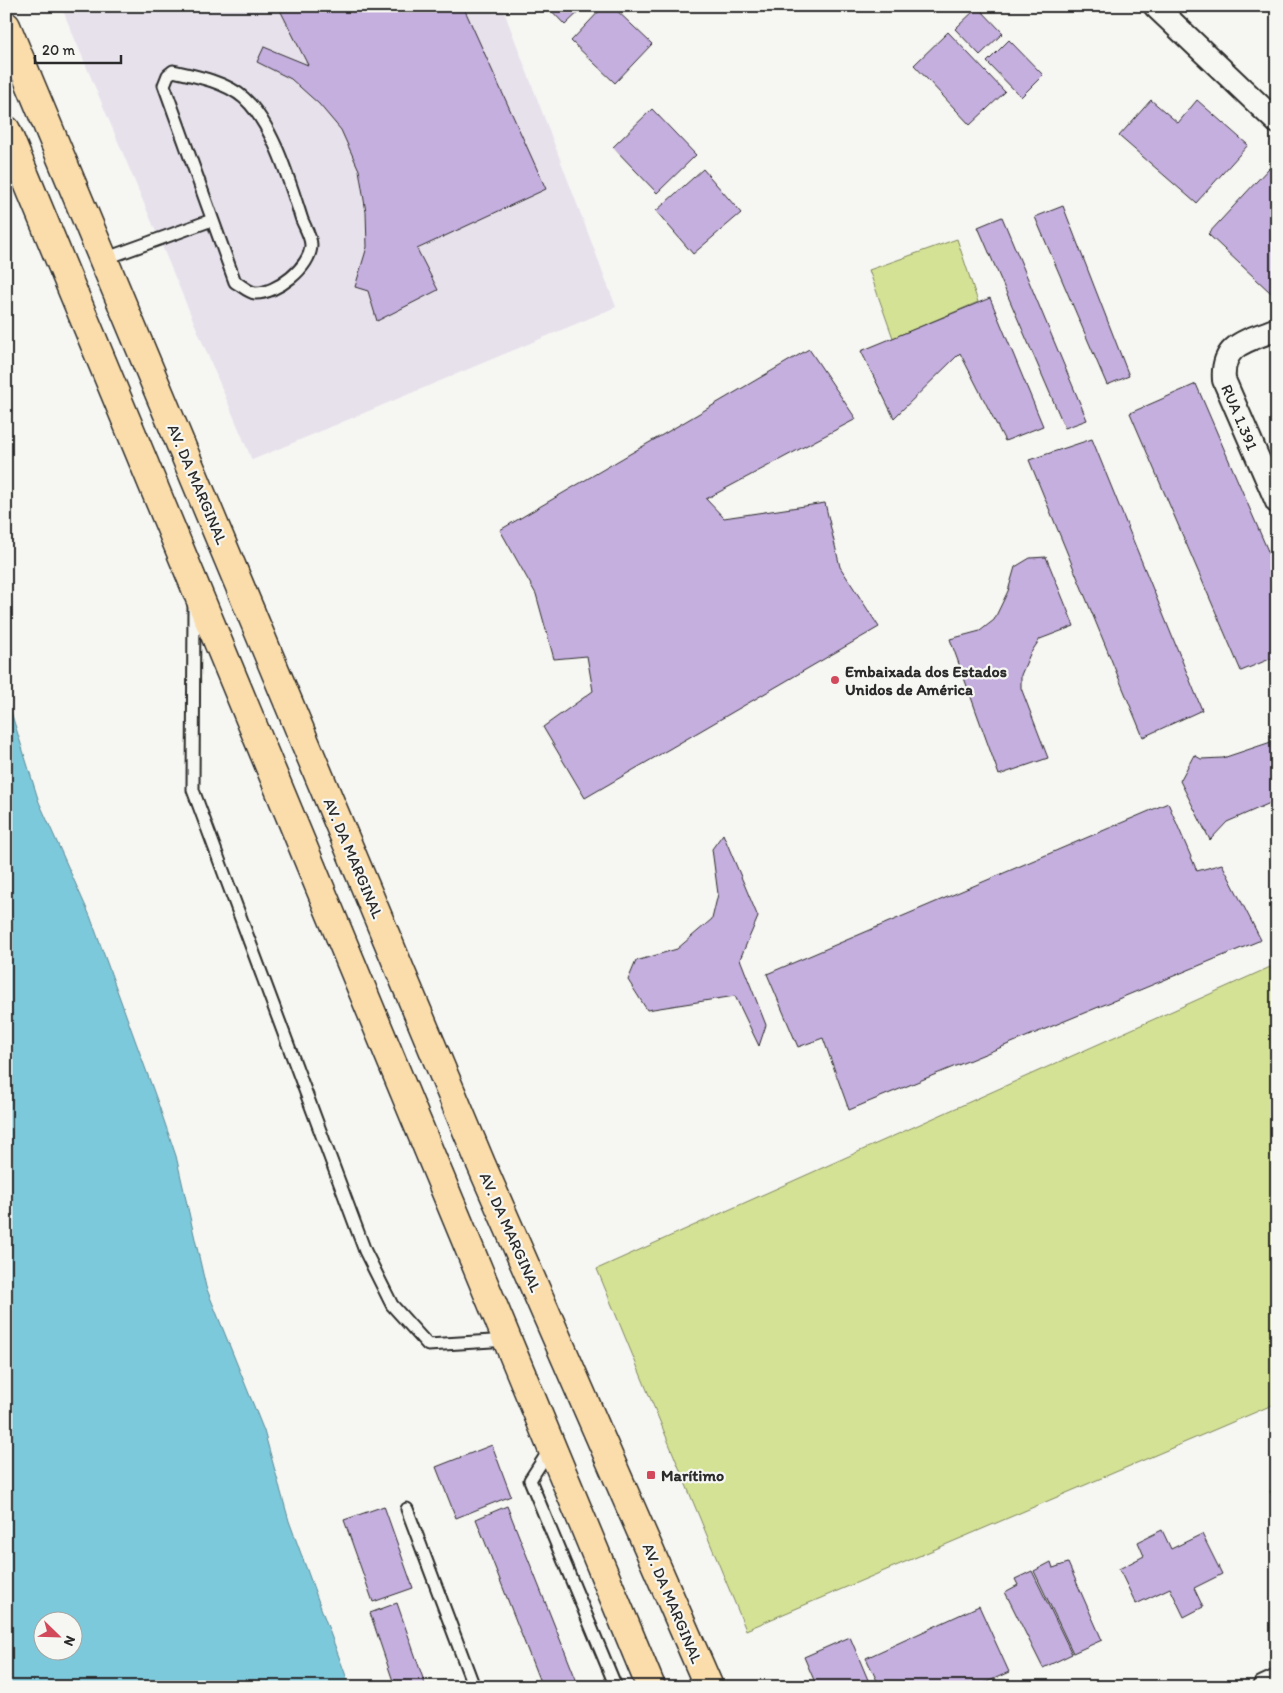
<svg xmlns="http://www.w3.org/2000/svg" width="1283" height="1693" font-family="Itim,sans-serif">
<rect width="100%" height="100%" fill="#f6f6f2"/>
<filter id="ink" filterUnits="userSpaceOnUse"><feTurbulence type="fractalNoise" baseFrequency=".02" numOctaves="2"/><feDisplacementMap in="SourceGraphic" scale="10" xChannelSelector="R" yChannelSelector="G"/><feConvolveMatrix kernelMatrix="1 2 1 2 8 2 1 2 1" color-interpolation-filters="sRGB"/></filter>
<g filter="url(#ink)">
<path fill="#e7e1ec" d="M61,6h441l114,301 -364,153z"/>
<path fill="#d4e295" stroke="#808660" d="M957,239l21,63 -85,36 -24,-68z
M1277,964v439l-531,227 -149,-361z"/>
<path fill="#7dc9dc" stroke="#5c8a95" fill-rule="evenodd" d="M6,696l33,106 51,114 68,187 18,53 30,131 58,144 25,90 61,166h-344zM42,1620h30v30h-30z"/>
<path fill="#c5afdf" stroke="#2b2b2b" d="M289,6h174l83,183 -129,60 21,41 -61,31 -9,-30 -13,-4 12,-40 -1,-35 -7,-42 -18,-40 -22,-26 -28,-25 -34,-17 7,-15 44,18 -28,-55z
M547,6h38l-20,19z
M604,6h8l40,38 -37,39 -44,-42z
M978,7l25,26 -23,22 -25,-26z
M948,32l57,60 -35,33 -56,-60z
M1009,40l34,35 -22,22 -34,-35z
M1151,100l27,23 19,-23 51,45 -52,58 -77,-67z
M652,109l44,46 -39,38 -44,-46z
M1269,168l8,7v111l-6,7 -63,-59z
M703,169l38,44 -48,41 -37,-43z
M1063,206l66,170 -22,9 -72,-168z
M1002,217l85,203 -22,8 -87,-201z
M990,298l53,128 -38,15 -45,-88 -66,65 -33,-67z
M809,349l47,70 -150,80 18,19 101,-15 15,64 39,60 -294,171 -42,-71 50,-36 -6,-35 -33,3 -18,-65 -36,-64z
M1196,384l81,188v84l-36,15 -111,-258z
M1092,439l110,271 -59,27 -114,-277z
M1046,557l28,69 -34,13 -10,15 -9,21v13l27,70 -49,17 -49,-136 30,-8 14,-11 14,-29 7,-24 15,-9z
M1277,740v60l-50,22 -17,18 -30,-59 14,-26 7,4 22,-1z
M1168,803l29,68 25,-7 39,76 -412,170 -26,-72 -25,9 -31,-73z
M723,834l35,83 -18,42 26,66 -7,21 -24,-50 -88,14 -19,-30 8,-19 41,-12 35,-30 6,-25 -6,-45z
M492,1445l19,51 -55,22 -20,-51z
M1277,1488v19l-7,-16z
M384,1506l29,82 -40,14 -29,-82z
M507,1506l72,181h-37l-66,-168z
M1162,1530l9,19 31,-15 20,40 -28,14 9,19 -19,10 -14,-29 -34,16 -17,-35 25,-13 -6,-14z
M1051,1562l2,6 15,-5 34,77 -29,13 -39,-82z
M1032,1571l40,83 -29,14 -38,-76 13,-7 -3,-6z
M397,1603l29,84h-31l-25,-74z
M979,1606l30,66 -33,15h-96l-14,-29z
M850,1637l21,50h-54l-13,-30z"/>
<g fill="none" stroke-linecap="round" stroke-linejoin="round">
<defs>
<path id="lane" d="M173,71c23,5 53,11 71,27 29,26 46,85 58,122 3,7 9,17 9,25 0,22 -35,49 -56,48 -7,-1 -14,-8 -20,-11l-71,-197 4,-10z
M104,259l108,-39
M194,605l-1,185 172,461 27,54 36,40 80,-5
M550,1449l-20,31 86,207
M407,1509l67,178"/>
<path id="street" d="M1155,6l122,116
M1277,329c-29,12 -56,14 -53,51l53,122
M1264,1687l13,-6"/>
<path id="primary" d="M6,26l475,1138 228,523
M6,130l645,1557"/>
</defs>
<use href="#lane" stroke="#2b2b2b" stroke-width="15"/>
<use href="#street" stroke="#2b2b2b" stroke-width="26"/>
<use href="#primary" stroke="#2b2b2b" stroke-width="31"/>
<use href="#lane" stroke="#f6f6f2" stroke-width="11"/>
<use href="#street" stroke="#f6f6f2" stroke-width="22"/>
<use href="#primary" stroke="#faddab" stroke-width="28"/>
</g>
</g>
<g fill="#d1495b" stroke="#f6f6f2" stroke-width="2">
<circle cx="835" cy="680" r="5"/>
<rect x="646" y="1470" width="10" height="10" rx="2.5"/>
</g>
<g text-anchor="middle" stroke-width="4.5" stroke-linejoin="round" paint-order="stroke">
<g font-size="16" fill="#2b2b2b" stroke="#f6f6f2">
<text transform="translate(1240 417) rotate(67)" y="6">RUA 1.391</text>
<text transform="translate(198 484) rotate(67)" y="6">AV. DA MARGINAL</text>
<text transform="translate(354 858) rotate(67)" y="6">AV. DA MARGINAL</text>
<text transform="translate(511 1232) rotate(66)" y="6">AV. DA MARGINAL</text>
<text transform="translate(673 1603) rotate(67)" y="6">AV. DA MARGINAL</text>
</g>
<g font-size="16" font-weight="bold" fill="#2b2b2b" stroke="#f6f6f2" text-anchor="start">
<text x="845" y="677">Embaixada dos Estados<tspan x="845" dy="18">Unidos de América</tspan></text>
<text x="661" y="1481">Marítimo</text>
</g>
</g>
<rect width="1283" height="1693" fill="none" stroke="#f6f6f2" stroke-width="25"/>
<rect x="12" y="12" width="1258" height="1668" fill="none" stroke="#2b2b2b" stroke-width="2" filter="url(#ink)"/>
<g transform="translate(58 1636) rotate(113)"><circle r="24" fill="#f6f6f2" stroke="#a5a5a2"/>
<path d="M0-4L9 19L0 12L-9 19Z" fill="#d1495b"/>
<text y="-8" font-size="14" font-weight="bold" text-anchor="middle" fill="#2b2b2b">N</text>
</g>
<path d="M35 55v8h86v-8" fill="none" stroke="#2b2b2b" stroke-width="2.5"/>
<text x="42" y="55" font-size="15" fill="#2b2b2b" stroke="#f6f6f2" stroke-width="4" paint-order="stroke">20 m</text>
</svg>
